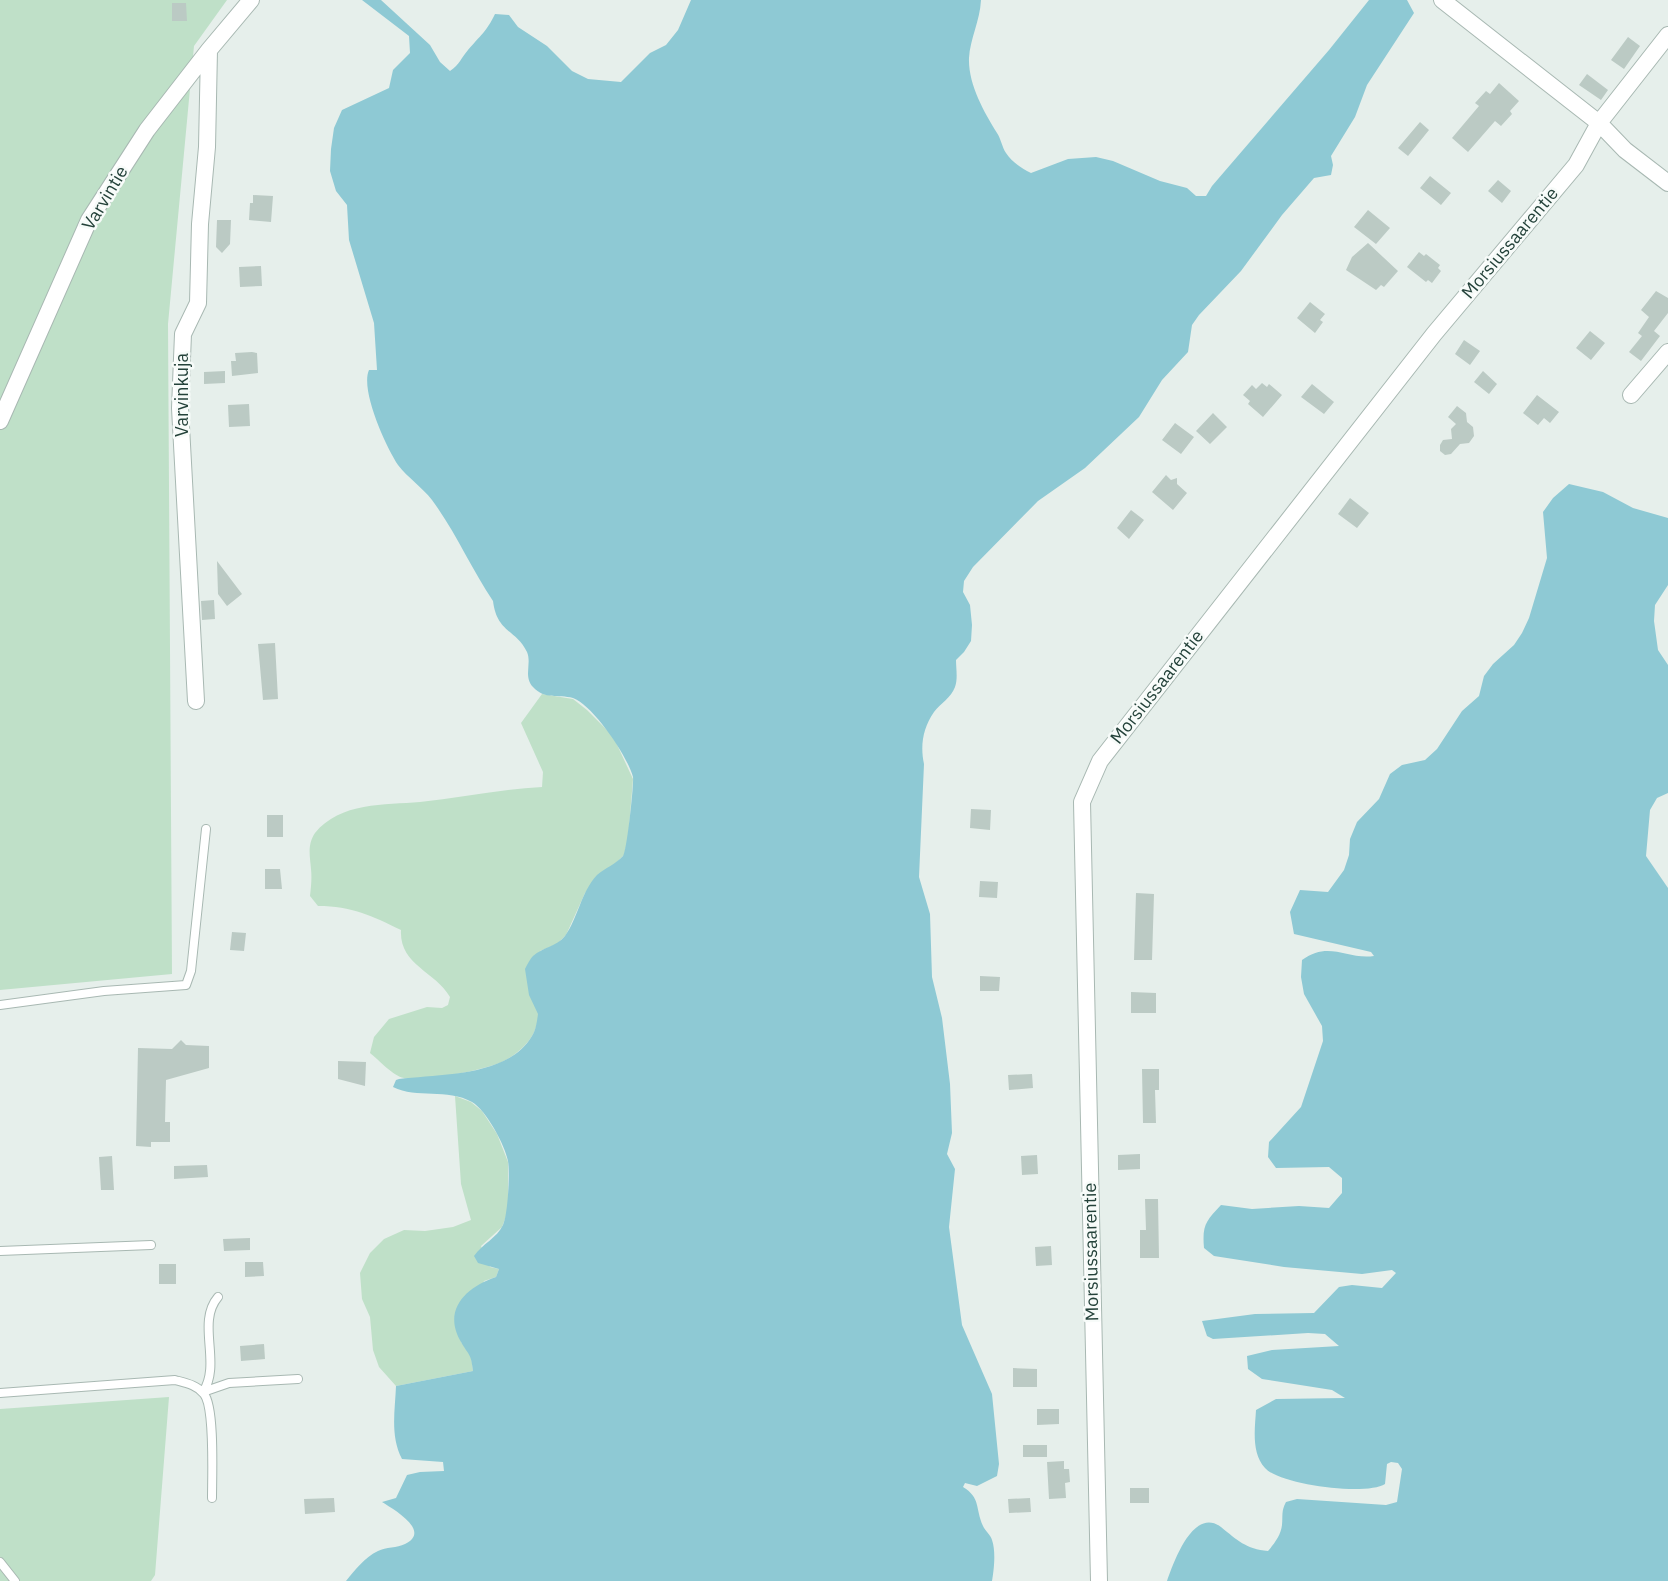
<svg xmlns="http://www.w3.org/2000/svg" width="1668" height="1581" font-family="'IBM Plex Sans',sans-serif">
<rect width="100%" height="100%" fill="#e6efeb"/>
<path fill="#bfe0c8" d="M0,0h227l-33,46 -26,278 4,650 -172,16z
M542,694l31,5 14,11 26,26 20,43 -5,61 -4,15 -39,38 -19,42 -9,9 -17,7c0,23 4,66 -8,85 -6,10 -17,19 -28,25 -18,9 -80,21 -100,17 -11,-2 -25,-18 -34,-25l4,-16 15,-18 38,-12 15,1 6,-3 2,-8c-15,-26 -51,-32 -49,-67 -29,-14 -49,-24 -83,-24l-8,-10c1,-9 2,-18 1,-27 -1,-13 -4,-24 4,-36 25,-31 70,-28 105,-31 41,-4 81,-13 122,-15l1,-15 -22,-49z
M455,1096l16,6 11,9 15,23 11,28v49l-6,16 -21,19 9,21 9,2 -3,8 -12,4 -23,61 10,13 2,16 -77,15 -17,-19 -6,-17 -3,-33 -8,-18 -2,-26 10,-20 14,-14 20,-9 21,1 28,-4 18,-7 -10,-36z
M169,1397l-14,178 -4,6h-151v-172z"/>
<path fill="#8ec9d4" d="M362,0h19l49,45 10,17 10,9c10,-7 11,-13 18,-21 12,-14 19,-19 27,-36l14,1 9,12 29,19 25,25 16,8 33,3 29,-29 16,-8 12,-15 13,-30h290c-1,21 -11,39 -12,58 -1,26 15,54 28,75 4,6 5,14 9,20 6,9 15,15 25,20l37,-14 28,-2 17,4 47,20 27,7 9,8h10l6,-10 117,-136 40,-50h38l7,13 -47,72 -12,32 -24,39 2,9 -2,10 -17,3 -32,37 -41,56 -42,44 -7,10 -4,27 -26,28 -23,37 -54,51 -47,33 -65,66 -9,14 -1,11 7,13 2,20 -1,16 -7,11 -8,8c0,8 2,19 -1,27 -4,11 -14,16 -21,25 -11,16 -14,33 -10,52l-5,113 11,37 2,63 10,41 8,66 2,49 -5,21 8,15 -6,58 13,98 30,69 7,70 -2,12 -20,10 -12,-3 -2,4c18,11 12,21 20,39 2,5 8,9 9,14 4,11 2,30 0,41h-646c9,-11 19,-24 32,-30 8,-4 19,-3 27,-7 27,-13 -12,-35 -23,-42l14,-4 11,-23 13,-3 24,-1 -1,-9 -41,-3c-12,-23 -7,-48 -6,-73l77,-15c-2,-18 -4,-15 -12,-29 -19,-32 5,-55 35,-65l3,-8 -21,-6 -4,-7c8,-12 23,-18 29,-31 5,-10 7,-53 5,-64 -3,-16 -22,-51 -36,-59 -25,-14 -55,-3 -79,-15l3,-7 3,-1c41,-5 109,-2 133,-43 4,-6 5,-15 6,-22l-9,-19 -4,-26c2,-4 5,-10 8,-13 10,-9 23,-9 32,-20 13,-18 16,-44 32,-61 8,-7 19,-11 26,-19 4,-5 11,-72 10,-79 -5,-20 -40,-72 -60,-79 -15,-4 -28,2 -40,-11 -10,-11 -1,-23 -6,-35 -11,-23 -30,-19 -34,-51 -22,-33 -38,-70 -61,-101 -10,-13 -24,-22 -34,-35 -12,-18 -38,-75 -29,-95h8l-3,-47 -25,-83 -2,-35 -11,-14 -6,-20 1,-22 3,-21 8,-18 47,-22 4,-18 17,-17 -1,-17z
M1569,484l34,8 30,16 35,10v67l-13,20 -1,16 4,29 10,15v128l-11,5 -7,12 -4,46 22,32v693h-501c6,-17 26,-75 54,-54 16,13 25,22 47,24 6,-7 13,-16 14,-26 1,-9 -1,-14 4,-23l11,-3 89,6 11,-3 5,-33 -4,-6 -7,-1 -4,2 -2,20c-19,12 -105,1 -120,-16 -14,-15 -10,-40 -9,-58l20,-11 69,-1 -13,-8 -70,-11 -14,-10 -1,-13 25,-6 67,-4 -14,-12 -17,-1 -95,6 -6,-3 -5,-15 53,-7 59,-1 25,-26 13,-2 30,3 14,-15 -4,-3 -30,4 -78,-7 -70,-11 -10,-8c-2,-23 2,-27 17,-43l31,4 47,-3 30,2 13,-15v-15l-13,-11 -53,1 -8,-11 1,-15 32,-35 22,-66 -1,-15 -18,-32 -3,-17 1,-17c27,-20 45,0 72,-4l-3,-4 -77,-18 -4,-22 10,-22 28,2 16,-22 5,-15 1,-16 7,-17 22,-23 11,-25 12,-9 23,-5 12,-11 25,-38 17,-15 5,-20 9,-12 21,-19 8,-12 7,-15 18,-60 -4,-46 10,-14z"/>
<path fill="#bbcac4" d="M172,3h14l1,18h-15z
M1628,37l12,9 -16,23 -13,-9z
M1587,74l21,16 -7,10 -22,-15z
M1499,83l20,18 -9,10 2,3 -11,12 -6,-5 -27,31 -16,-14 27,-32 -4,-3 11,-12 4,3z
M1420,122l9,8 -21,26 -10,-8z
M1430,176l21,17 -10,12 -21,-17z
M1498,180l13,11 -9,12 -14,-12z
M253,195l20,1 -2,26 -22,-2 1,-17h3z
M1368,210l22,18 -14,16 -22,-17z
M217,220h14l-1,24 -8,9 -6,-6z
M1368,243l30,28 -14,16 -3,-2 -5,5 -30,-20 6,-13z
M1419,252l5,4 2,-2 14,11 -2,3 3,3 -9,12 -4,-3 -2,2 -19,-15z
M261,266l1,20 -22,1 -1,-20z
M1656,291l12,7v15l-14,18 6,5 -19,25 -12,-9 13,-16 -4,-3 11,-16 -8,-7z
M1310,302l15,12 -5,6 3,2 -8,11 -18,-15z
M1590,331l15,12 -14,17 -15,-12z
M1464,340l16,11 -10,14 -15,-11z
M252,352l5,1 1,20 -26,3 -1,-15h5l-1,-8z
M225,371v12l-21,1v-12z
M1483,371l14,13 -8,10 -15,-12z
M1262,383l5,4 2,-3 13,11 -19,22 -15,-13 2,-3 -7,-6 9,-10 4,4z
M1312,384l22,18 -10,12 -23,-17z
M1537,395l22,17 -9,11 -6,-5 -6,7 -15,-12z
M249,404l1,22 -21,1 -1,-22z
M1457,406l9,7 1,9 6,5 1,9 -5,7 -9,1 -9,10 -6,1 -5,-4v-6l3,-5 9,-1 -1,-10 5,-5 -8,-7z
M1213,413l14,14 -17,17 -14,-13z
M1175,423l19,14 -13,17 -19,-14z
M1166,475l5,5 6,-2v6l10,9 -14,17 -21,-18z
M1350,498l19,15 -12,15 -19,-14z
M1131,510l13,10 -15,19 -12,-11z
M217,561l25,33 -15,12 -9,-12z
M214,600l1,19 -13,1 -1,-19z
M275,643l3,56 -15,1 -5,-56z
M971,809l20,1 -1,20 -20,-2z
M267,815h16v22h-16z
M265,869h15l2,20h-17z
M980,881l18,1 -1,16 -18,-1z
M1136,893l18,1 -2,66h-18z
M232,932l14,1 -2,18 -14,-1z
M980,976l20,1 -1,14h-19z
M1131,992l25,1v20h-25z
M181,1040l5,5 23,1v22l-43,12 -1,42h5v20h-19v5l-15,-1 2,-98 34,1z
M338,1061l28,1 -1,24 -27,-7z
M1142,1069h17v21h-4l1,33h-13z
M1032,1074l1,14 -24,2 -1,-15z
M1140,1154v15l-22,1v-15z
M1037,1155l1,19 -16,1 -1,-19z
M112,1156l2,34h-13l-2,-33z
M207,1165l1,12 -34,2v-13z
M1145,1199h13l1,59h-19v-28h6z
M250,1238v12l-26,1 -1,-12z
M1051,1246l1,19 -16,1 -1,-19z
M245,1262h18l1,14 -19,1z
M159,1264h17v20h-17z
M264,1344l1,15 -24,2 -1,-15z
M1013,1368l24,1v18h-24z
M1037,1409h22v15l-22,1z
M1023,1445h24v12h-24z
M1064,1461v8h5l1,13 -5,1 1,15 -17,1 -2,-37z
M1130,1488h19v15h-19z
M334,1498l1,14 -30,2 -1,-15z
M1030,1498l1,14 -22,1 -1,-14z"/>
<g fill="none" stroke-linecap="round" stroke-linejoin="round">
<defs>
<path id="service" d="M0,1005l104,-14 82,-6 5,-14 15,-142
M0,1251l151,-6
M203,1392c19,-29 -7,-69 15,-95
M203,1392l26,-9 69,-4
M0,1393l175,-13c11,3 22,5 29,14 11,13 8,83 8,104
M0,1562l15,19"/>
<path id="minor" d="M1442,0l157,123 26,27 43,33
M1631,395l37,-43
M0,421l89,-201 58,-90 62,-80 42,-50
M196,701l-16,-293 3,-74 15,-31 2,-79 7,-77 2,-97
M1099,1581l-17,-779 18,-41 334,-427 142,-169 23,-42 69,-88"/>
</defs>
<use href="#service" stroke="#a8b8b2" stroke-width="10"/>
<use href="#minor" stroke="#a8b8b2" stroke-width="18"/>
<use href="#service" stroke="#fff" stroke-width="8"/>
<use href="#minor" stroke="#fff" stroke-width="16"/>
</g>
<g text-anchor="middle" stroke-width="5" stroke-linejoin="round" paint-order="stroke">
<g font-size="18" fill="#24423a" stroke="#f7fbf9">
<text transform="translate(105 198) rotate(-59)" y="6">Varvintie</text>
<text transform="translate(1510 243) rotate(-50)" y="6">Morsiussaarentie</text>
<text transform="translate(182 395) rotate(-90)" y="6">Varvinkuja</text>
<text transform="translate(1157 687) rotate(-52)" y="6">Morsiussaarentie</text>
<text transform="translate(1091 1252) rotate(-91)" y="6">Morsiussaarentie</text>
</g>
</g>
</svg>
